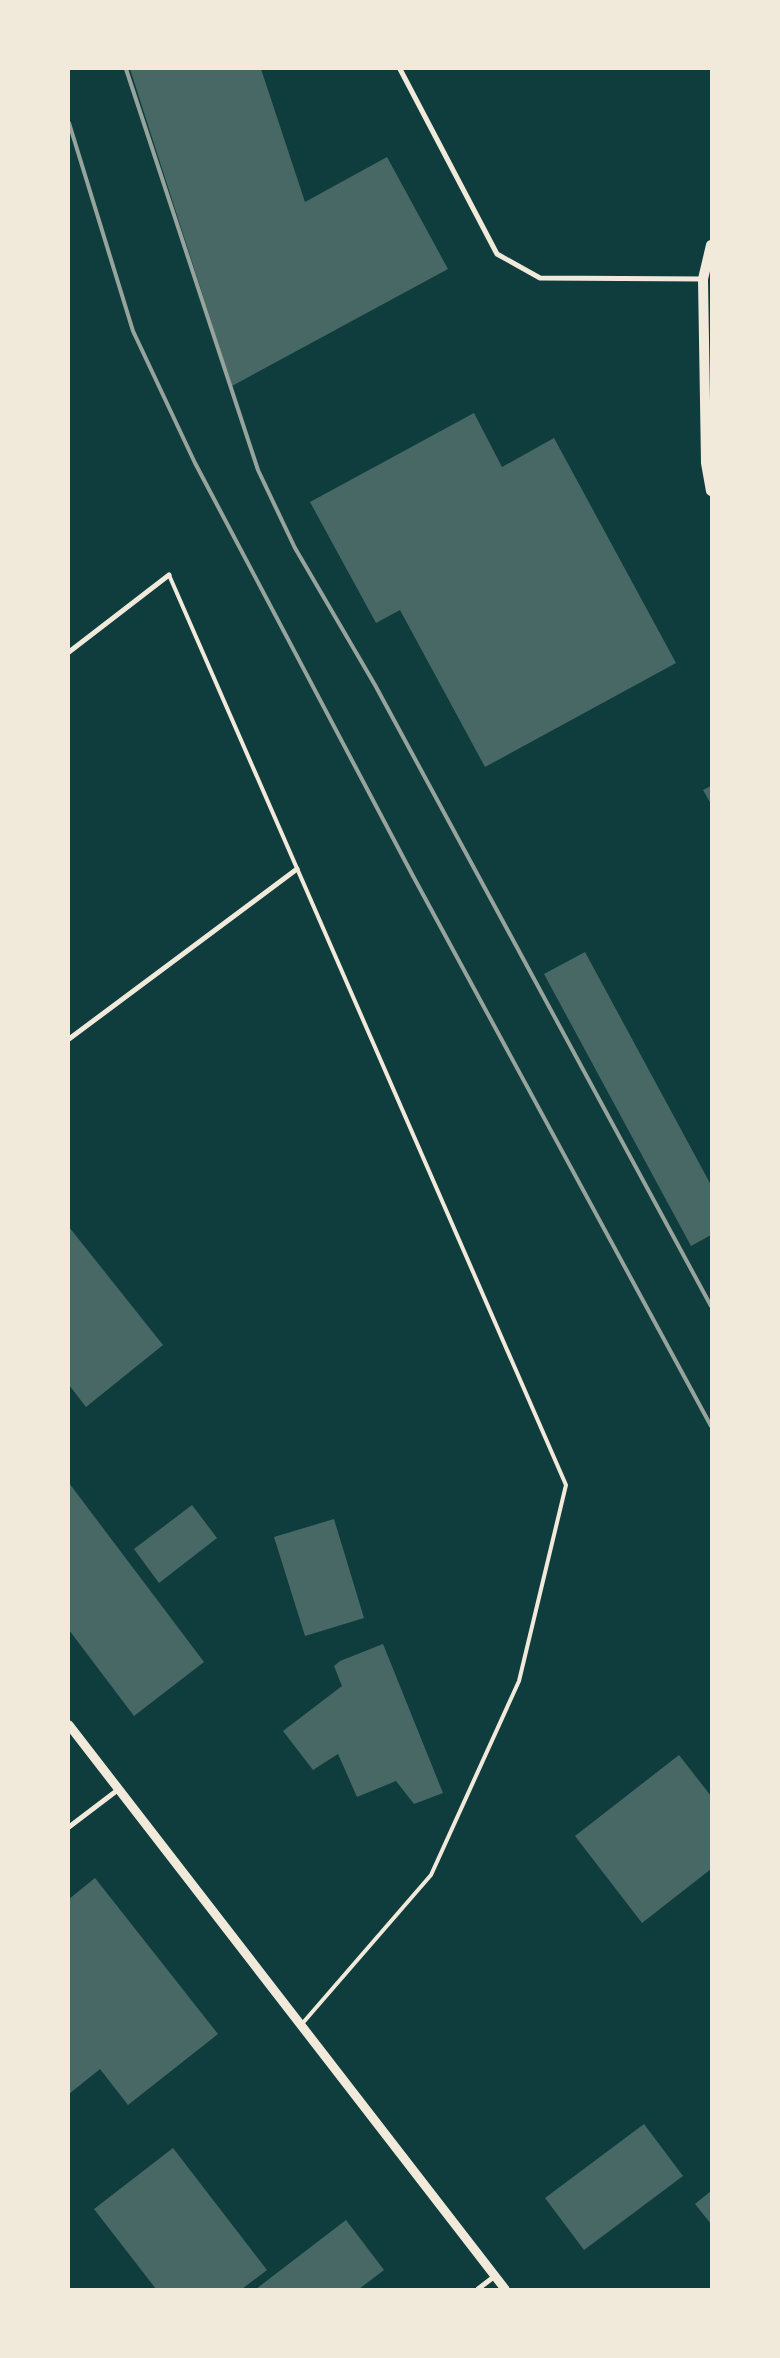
<svg xmlns="http://www.w3.org/2000/svg" width="780" height="2358" font-family="Karla,sans-serif">
<rect width="100%" height="100%" fill="#0f3d3e"/>
<path fill="#486865" d="M130,69h131l44,133 82,-45 61,112 -216,117z
M474,413l28,54 52,-29 122,225 -191,104 -85,-157 -24,13 -66,-121z
M711,786v18l-8,-14z
M585,952l126,233v50l-20,11 -147,-272z
M69,1227l94,118 -77,62 -17,-22z
M69,1483l135,179 -70,54 -65,-86z
M192,1505l25,33 -58,45 -25,-34z
M334,1519l30,99 -59,18 -31,-99z
M383,1644l60,149 -29,11 -18,-23 -39,16 -19,-43 -25,16 -30,-39 59,-45 -8,-20 6,-5z
M679,1755l32,41v73l-69,54 -67,-87z
M95,1878l123,156 -90,71 -28,-36 -31,25v-195z
M644,2124l39,52 -99,74 -39,-52z
M173,2148l94,122 -25,19h-86l-62,-80z
M711,2191v33l-16,-20z
M346,2220l38,50 -25,19h-103z"/>
<g fill="none" stroke-linecap="round" stroke-linejoin="round">
<path stroke="#f1e9da" stroke-width="4" d="M169,575l397,910 -47,196 -88,194 -130,150"/>
<path stroke="#f1e9da" stroke-width="5" d="M400,69l97,185 43,24 163,1
M69,652l100,-77
M69,1039l228,-170
M69,1827l50,-38
M478,2289l17,-13"/>
<path stroke="#f1e9da" stroke-width="9" d="M69,1725l436,564"/>
<path stroke="#f1e9da" stroke-width="10" d="M711,245l-8,34 3,184 5,28"/>
<path stroke="#97a49c" stroke-width="4" d="M126,69l132,401 37,78 80,137 336,621
M69,123l64,208 62,132 218,413 298,550"/>
</g>
<rect width="780" height="2358" fill="none" stroke="#f1e9da" stroke-width="140"/>
</svg>
